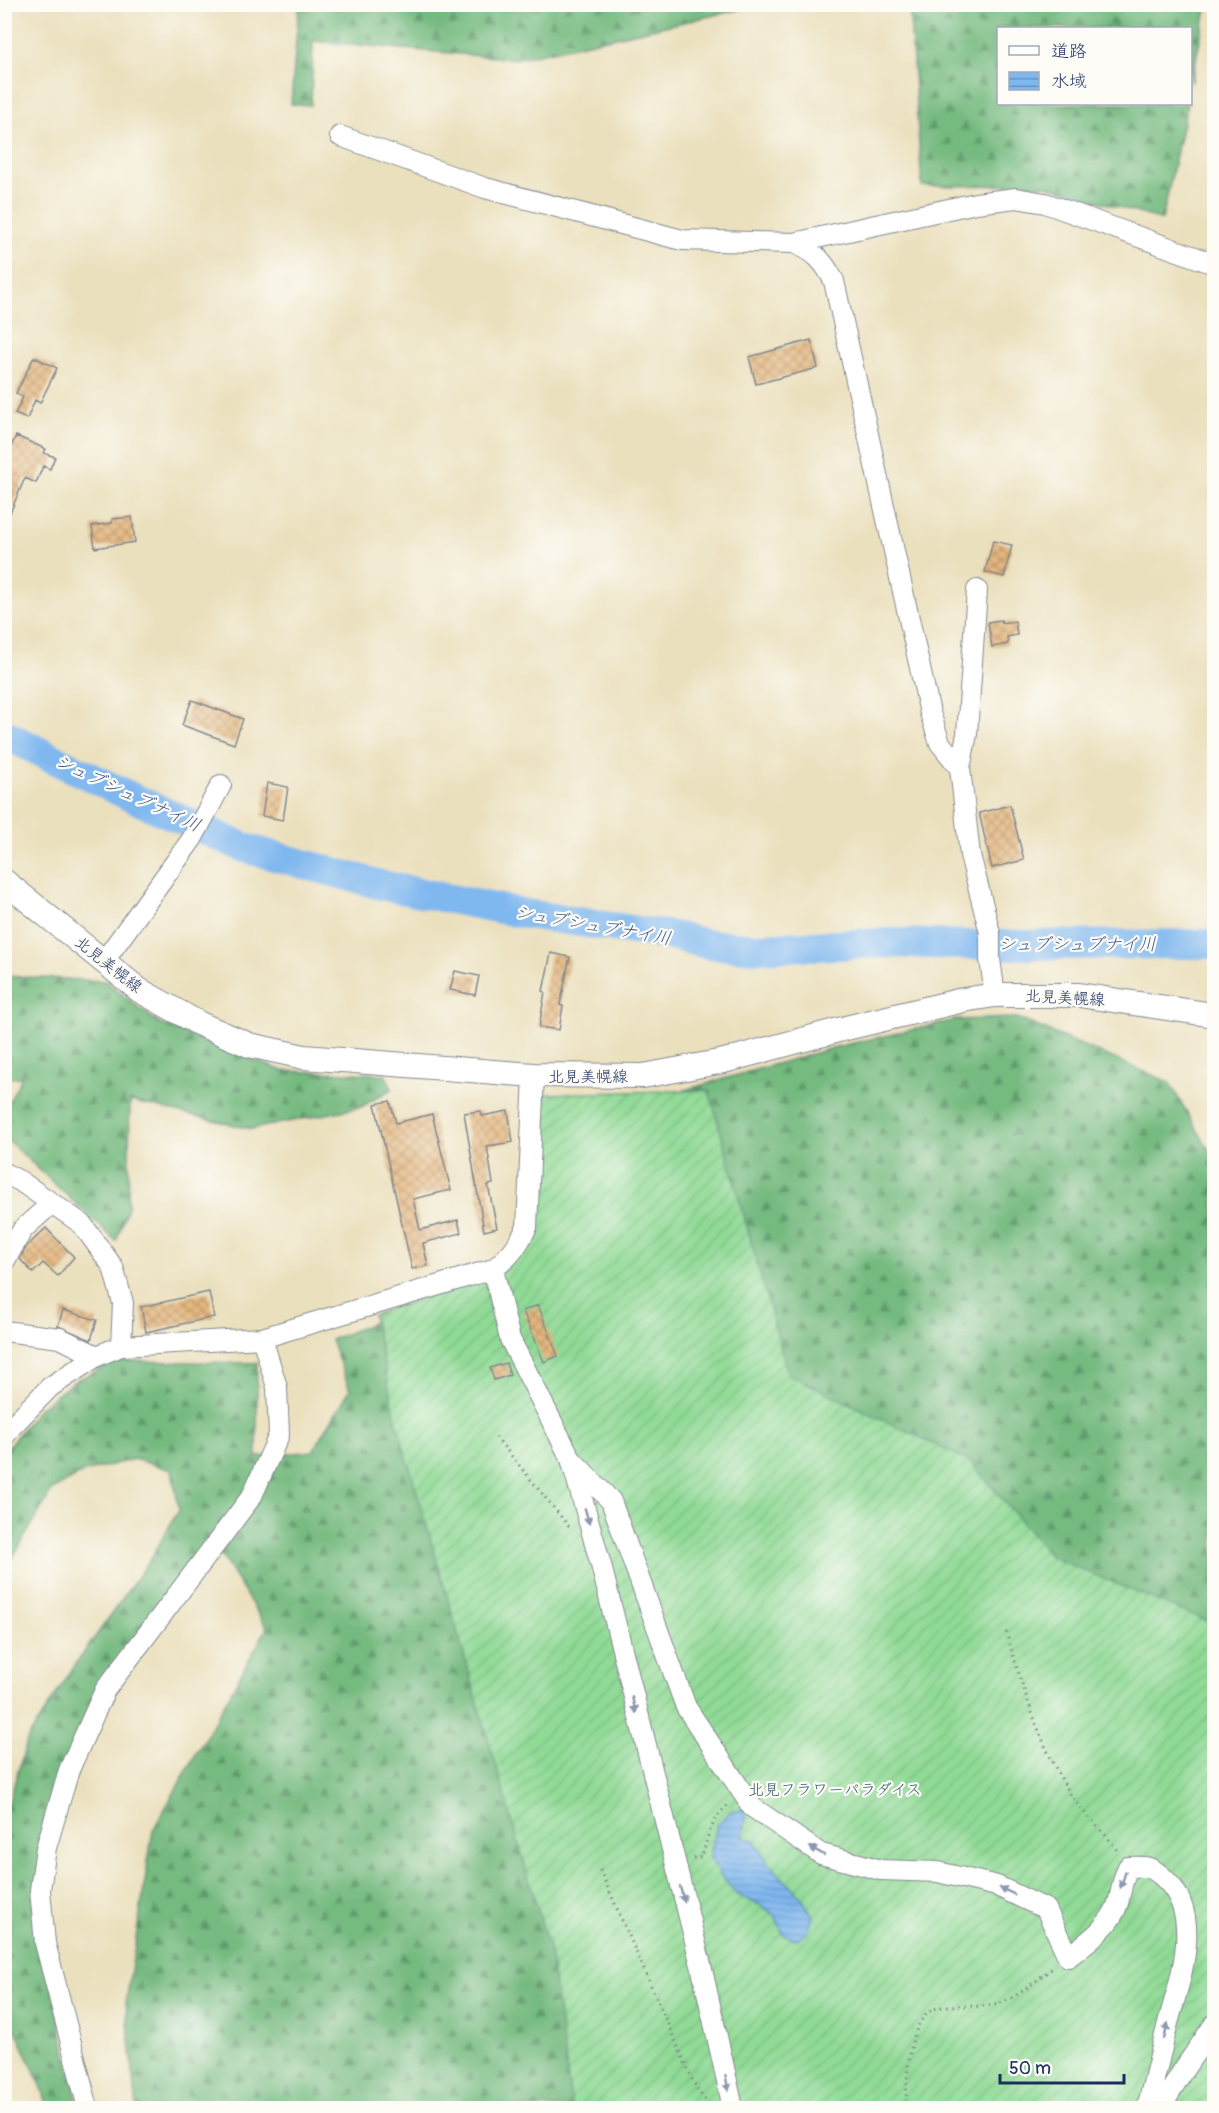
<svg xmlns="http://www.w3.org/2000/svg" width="1219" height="2113" font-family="Pangolin,'Klee One',sans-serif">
<defs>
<pattern id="forest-firs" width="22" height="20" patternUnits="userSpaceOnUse" patternTransform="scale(1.5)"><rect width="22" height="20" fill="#74ba7f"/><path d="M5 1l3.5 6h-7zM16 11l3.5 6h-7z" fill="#5e986b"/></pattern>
<pattern id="garden-furrows" width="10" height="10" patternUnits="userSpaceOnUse" patternTransform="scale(1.5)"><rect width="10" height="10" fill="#91da96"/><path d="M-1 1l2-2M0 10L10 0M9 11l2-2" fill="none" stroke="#7cbb84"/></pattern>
<pattern id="water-rules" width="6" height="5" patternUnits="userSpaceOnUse" patternTransform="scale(1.5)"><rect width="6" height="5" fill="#7fb7ef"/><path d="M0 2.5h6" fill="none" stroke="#6795c5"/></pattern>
<pattern id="building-cross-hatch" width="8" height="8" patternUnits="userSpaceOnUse" patternTransform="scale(1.5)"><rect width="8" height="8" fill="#e5b77f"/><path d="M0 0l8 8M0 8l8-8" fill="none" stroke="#b9956b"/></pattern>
</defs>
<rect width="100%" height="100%" fill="#fdfcf7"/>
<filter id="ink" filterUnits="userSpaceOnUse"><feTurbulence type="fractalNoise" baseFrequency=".0167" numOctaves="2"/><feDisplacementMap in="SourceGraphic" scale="12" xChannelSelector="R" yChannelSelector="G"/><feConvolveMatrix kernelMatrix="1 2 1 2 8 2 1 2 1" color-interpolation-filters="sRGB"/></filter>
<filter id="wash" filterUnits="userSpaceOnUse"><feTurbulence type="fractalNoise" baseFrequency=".008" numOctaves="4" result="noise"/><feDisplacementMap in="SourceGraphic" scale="24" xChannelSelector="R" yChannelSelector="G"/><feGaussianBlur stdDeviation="1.35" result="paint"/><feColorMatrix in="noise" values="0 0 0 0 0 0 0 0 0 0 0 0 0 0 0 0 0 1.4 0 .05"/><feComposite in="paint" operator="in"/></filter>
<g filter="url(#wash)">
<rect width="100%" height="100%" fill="#ebe0bd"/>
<path fill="url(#forest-firs)" stroke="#48746e" stroke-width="1.5" d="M299,5v-1l461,1 -244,54 -203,-18 -2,64 -20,-1z
M909,5h298l-16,79 -1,-56h-192v76h189l-25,116 -117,-35 -123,1z
M5,976l100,5 55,43 123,47 102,3 7,15 -31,18 -109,22 -122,-28 -2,106 -12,34 -111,-103 -1,-27 18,-34 -17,1z
M1017,1018l152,64 45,76v543l-460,-315 -101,-287 183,-52 119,-27z
M382,1319l280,789h-525l-11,-105 27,-173 114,-202 -48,-76 -107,114 -79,237 46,205h-31l-6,-20 -37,-81v-193l23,-76 45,-70 79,-111 27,-48 -7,-39 -38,-11 -50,13 -32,18 -47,81v-120l33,-42 38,-29 42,-19 139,2v94l56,-6 37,-61 -19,-50z"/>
<path fill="url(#garden-furrows)" stroke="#56847a" stroke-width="1.5" d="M709,1090l79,284 183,88 80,95 163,67v484h-642l-22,-156 -154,-532 -23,-105 135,-47 30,-75 7,-99z"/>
<path fill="url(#water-rules)" stroke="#4d73a6" stroke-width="1.5" d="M742,1809l4,10 -3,18 11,3 16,25 31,32 12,19 -5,16 -11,7 -14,-5 -8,-19 -15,-10 -24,-11 -17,-21 -9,-16 7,-32 14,-14z"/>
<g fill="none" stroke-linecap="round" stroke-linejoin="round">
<path stroke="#7fb7ef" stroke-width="30" d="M4,734l127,63 114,51 136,37 145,29 153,23 27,7 49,4 135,-5 85,2 239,-1"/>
</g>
<g id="blocks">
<path fill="url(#building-cross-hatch)" d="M811,340l7,28 -62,16 -7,-27z
M34,357l23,11 -17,35 -5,-3 -8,19 -12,-5 8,-17 -7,-4z
M16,436l30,13 -2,4 11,4 -5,12 -7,-3 -7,17 -11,-5 -21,49v-83l7,3z
M132,517l3,25 -40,6 -3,-22 20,-3v-4z
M993,541l19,4 -8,32 -19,-5z
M1001,620l1,3 13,-2 2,14 -10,2 1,7 -16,3 -4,-25z
M192,700l51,19 -9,25 -52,-19z
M267,783l21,4 -5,33 -21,-4z
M1010,805l14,55 -32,8 -13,-55z
M551,953l19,4 -10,48 3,1 -4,24 -20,-3 6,-35 -2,-1z
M455,971l24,5 -4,19 -25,-5z
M390,1101l6,22 36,-9 19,76 -38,9 7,31 38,-10 3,13 -38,10 5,23 -16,3 -37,-165z
M481,1111l1,5 26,-5 5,31 -26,4 6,38 -5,1 9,43 -13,3 -20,-118z
M46,1228l28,29 -16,19 -15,-13 -10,10 -13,-14 6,-12z
M209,1292l5,25 -68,15 -5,-25z
M538,1305l20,51 -14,6 -21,-51z
M63,1310l34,10 -6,20 -33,-14z
M506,1363l4,12 -16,5 -4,-12z"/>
</g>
</g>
<g filter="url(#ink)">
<use href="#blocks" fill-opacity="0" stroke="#83888e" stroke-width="1.5"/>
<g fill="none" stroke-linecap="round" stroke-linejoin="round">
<defs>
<path id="minor" d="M340,136l145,52 197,52 112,3 182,-40 40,-5 29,5 169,61
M794,243c22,10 29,17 40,38l96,432 10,30 20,25 10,87 20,78v26l5,36
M960,768l7,-34 10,-144
M104,961l88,-122 29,-54
M4,1173l16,8 62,43 31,43 10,36 -2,43
M4,1262l19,-33 29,-26
M493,1269l17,70 61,120 30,106 100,400 32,143
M4,1331l56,7 37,18
M4,1437l7,-10 39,-40 47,-31 24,-10 141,-8 231,-69c17,-12 25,-24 34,-42l7,-152
M571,1459l40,42 75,206 66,100 69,47 60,16 57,2 59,14 49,23 22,48c18,-14 43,-31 50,-54 4,-14 4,-23 10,-36 19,-1 23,-1 37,12 39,37 15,100 3,144 -7,29 -14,57 -21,85
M88,2108l-43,-165 -5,-53 6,-42 23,-78 36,-80 147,-194 27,-61 -2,-48 -15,-49
M1161,2108l21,-36 32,-47"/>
<path id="major" d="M4,881l135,109 61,34 49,21 55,12 230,18 109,1 81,-15 122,-33 117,-28 32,-5h84l135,20"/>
</defs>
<use href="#minor" stroke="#83888e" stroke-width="22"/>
<use href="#major" stroke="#83888e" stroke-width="26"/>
<path stroke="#83888e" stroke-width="3" stroke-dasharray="1.5 4.5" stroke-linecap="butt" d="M496,1437l75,92
M1006,1632c18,58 33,112 65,163 14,22 34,36 47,57
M693,1858l9,-1c6,-23 10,-38 28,-54
M600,1870l97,220 15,18
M906,2108c1,-25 0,-91 31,-100 19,-5 40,1 60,-4 21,-6 40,-25 57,-37"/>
<use href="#minor" stroke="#fff" stroke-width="20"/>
<use href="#major" stroke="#fff" stroke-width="24"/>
</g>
<defs><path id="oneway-solid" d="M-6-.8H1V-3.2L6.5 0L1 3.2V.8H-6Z" transform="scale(1.5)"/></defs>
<g fill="#8d97ae">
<use href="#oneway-solid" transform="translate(587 1516) rotate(74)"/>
<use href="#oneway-solid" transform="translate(634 1705) rotate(76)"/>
<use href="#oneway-solid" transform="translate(817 1851) rotate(-151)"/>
<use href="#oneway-solid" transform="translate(1123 1880) rotate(108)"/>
<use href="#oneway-solid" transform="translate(1007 1891) rotate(-155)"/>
<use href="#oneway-solid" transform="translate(682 1894) rotate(75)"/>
<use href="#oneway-solid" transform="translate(1166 2031) rotate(-76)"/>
<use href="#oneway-solid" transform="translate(727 2083) rotate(78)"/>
</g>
</g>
<g text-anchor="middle" stroke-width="4.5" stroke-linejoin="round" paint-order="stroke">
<g font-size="16" fill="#1b2f5e" stroke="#fdfcf7">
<text transform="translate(109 964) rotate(38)" y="6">北見美幌線</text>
<text transform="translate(1065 997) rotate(3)" y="6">北見美幌線</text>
<text x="588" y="1082">北見美幌線</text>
</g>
<g font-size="16" fill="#385a6c" stroke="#fdfcf7">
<text x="835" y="1795">北見フラワーパラダイス</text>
</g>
<g font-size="18" font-style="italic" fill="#39588a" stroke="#fdfcf7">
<text transform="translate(128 793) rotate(25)" y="6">シュブシュブナイ川</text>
<text transform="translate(593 925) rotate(10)" y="6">シュブシュブナイ川</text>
<text x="1077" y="950">シュブシュブナイ川</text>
</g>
</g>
<rect width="1219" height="2113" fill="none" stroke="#fdfcf7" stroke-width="24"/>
<rect x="997" y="27" width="195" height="78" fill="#fdfcf7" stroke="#a3aaba" stroke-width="1.5"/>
<rect x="1009" y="46" width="30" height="9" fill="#ffffff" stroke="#a3aaba" stroke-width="1.5"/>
<text x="1051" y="57" font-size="18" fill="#1b2f5e">道路</text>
<rect x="1009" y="72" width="30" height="18" fill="url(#water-rules)" stroke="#a3aaba" stroke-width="1.5"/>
<text x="1051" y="87" font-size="18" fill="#1b2f5e">水域</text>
<path d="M1000 2074v9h124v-9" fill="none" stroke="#1b2f5e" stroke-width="3"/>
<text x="1009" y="2074" font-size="18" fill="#1b2f5e" stroke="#fdfcf7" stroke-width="4.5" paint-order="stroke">50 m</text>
</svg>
